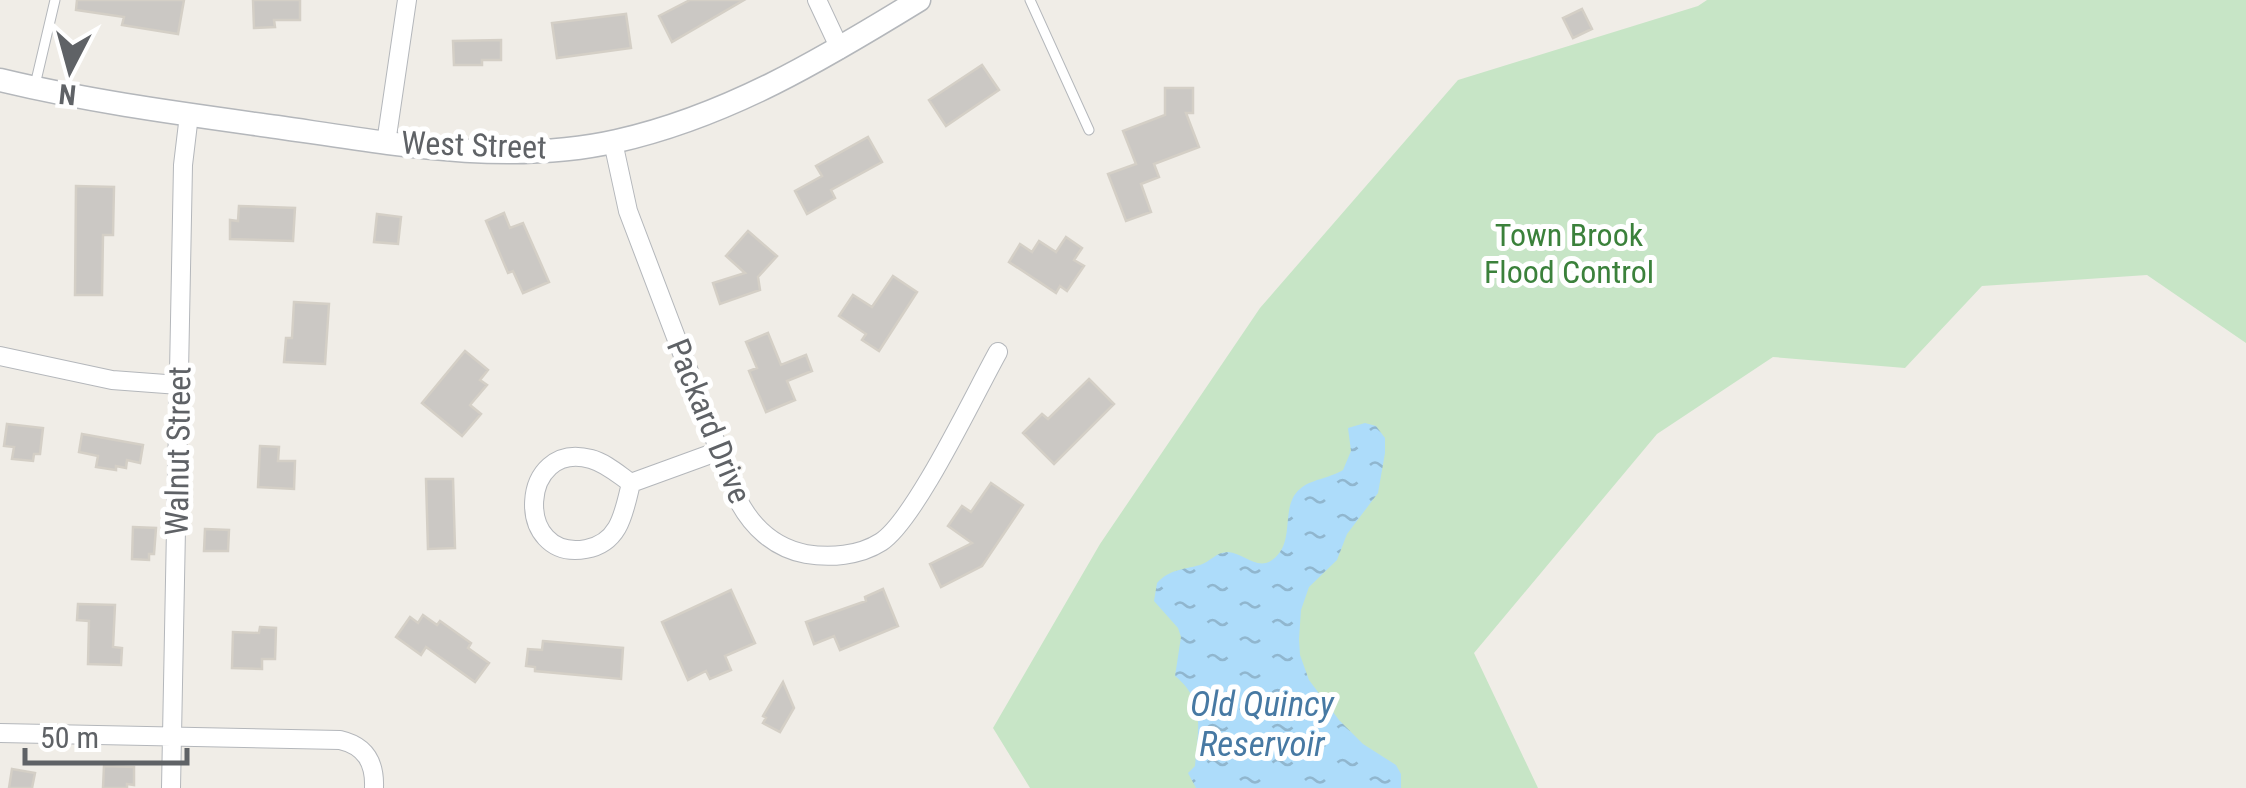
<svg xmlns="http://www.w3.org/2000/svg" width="2246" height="788" font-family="'Roboto Condensed',sans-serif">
<defs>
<pattern id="water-ripples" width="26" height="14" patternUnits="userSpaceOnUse" patternTransform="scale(2.5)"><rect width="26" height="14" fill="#addcfa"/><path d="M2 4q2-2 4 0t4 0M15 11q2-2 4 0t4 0" fill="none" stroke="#90b6ce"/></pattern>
</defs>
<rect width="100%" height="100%" fill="#f0ede7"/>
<path fill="#c7e5c6" d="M1707,0h539v343l-99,-68 -165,11 -77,82 -132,-11 -116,77 -183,219 64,135h-508l-37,-60 107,-184 160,-236 198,-228 240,-74z"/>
<path fill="url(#water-ripples)" d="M1365,423l11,3 9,12v15l-7,40 -31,41 -10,26 -28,27 -8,23 -2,29 1,16 9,25 30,40 24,24 33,21 5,9v14h-205l-8,-15 7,-7c3,-36 11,-65 -20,-90l6,-39 -3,-9 -24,-27 3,-18c13,-14 25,-13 43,-18 10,-3 16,-13 28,-13 16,1 29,19 44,8 25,-17 7,-54 28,-71 9,-9 30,-11 43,-19l8,-19 -3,-23z"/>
<path fill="#cbc8c4" stroke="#d4cfc6" stroke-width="2.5" d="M77,0h107l-6,34 -56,-9 2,-8 -48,-7z
M253,0h47v20h-26l1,7 -21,1z
M690,0h54l-72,42 -13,-26z
M1582,9l10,20 -19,9 -10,-20z
M626,14l5,34 -74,10 -5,-35z
M501,40v20h-19v5h-28l-1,-24z
M982,65l17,25 -53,36 -17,-26z
M1165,88h28v25h-7l13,34 -45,17 5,13 -18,7 10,28 -25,9 -18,-47 28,-10 -13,-33 42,-16z
M868,137l14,25 -51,28 4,8 -28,16 -12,-23 27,-15 -6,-10z
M76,186l38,1 -1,48h-10l-1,60h-27z
M239,206l56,2 -2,33 -63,-2v-19l8,1z
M504,213l6,15 13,-5 26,59 -26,11 -10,-22 -5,2 -22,-52z
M377,214l24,3 -3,27 -24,-2z
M748,231l29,25 -19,21 2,13 -40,14 -7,-21 32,-10 -19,-17z
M1066,237l16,11 -8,12 10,6 -17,25 -7,-5 -4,7 -47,-31 11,-18 12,8 7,-11 17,11z
M893,276l24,16 -38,59 -17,-11 4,-6 -27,-18 14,-21 19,12z
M294,302l35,2 -4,60 -41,-2 2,-24h6z
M768,333l13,32 25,-10 6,16 -25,10 8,19 -29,12 -17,-41 8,-3 -11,-26z
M465,351l23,19 -8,10 7,5 -17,20 11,9 -19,22 -40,-33z
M1089,379l25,25 -60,60 -31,-31 19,-19 6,5z
M7,424l36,4 -3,26h-6l-1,7 -21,-2 2,-12 -10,-1z
M82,434l61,11 -3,18 -13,-3 -1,8 -10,-2v4l-20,-3 2,-11 -19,-4z
M260,446l19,1 -1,14h17l-1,28 -36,-2z
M426,479h27l2,69 -27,1z
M991,483l32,22 -41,61 -41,21 -11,-23 42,-21 -24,-17 14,-20 9,6z
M133,527l23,1 -2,26h-5v6l-17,-1z
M205,529l24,1 -1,21h-24z
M883,589l15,37 -58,24 -6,-14 -20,8 -8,-22 60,-21 -1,-4z
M731,590l24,53 -30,13 6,14 -21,9 -4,-8 -18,9 -26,-58z
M78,604l37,1 -2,42 9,1 -1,17 -33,-1 1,-43 -12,-1z
M423,615l14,10 3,-4 31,22 -3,5 21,15 -14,19 -49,-35 -5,8 -25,-18 14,-20 8,6z
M260,627l16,1 -1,31h-13v10l-30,-1 1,-36 26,1z
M543,641l80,7 -2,31 -86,-8v-4l-9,-1 2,-17 14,1z
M783,682l11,26 -14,24 -17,-9 3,-5 -3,-2z
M104,766l30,1v18l-7,-1v4h-24z
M12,769l23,4 -3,15h-23z"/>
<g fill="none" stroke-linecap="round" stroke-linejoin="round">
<defs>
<path id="service" d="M1030,0l59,130
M35,85l20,-85"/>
<path id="minor" d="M817,0l23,49
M613,142l15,69 109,287c14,28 37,50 69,56 24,4 53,2 75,-12 34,-22 94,-149 117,-190
M386,143l21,-143
M0,356l112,24 67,5
M631,483c-7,29 -11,60 -45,66 -73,13 -67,-110 5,-90 15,4 28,16 40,24l88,-32
M0,733l340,7c26,6 35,23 34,48
M171,788l12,-623 6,-50"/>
<path id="tertiary" d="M0,80c91,22 184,34 277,47 110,16 230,39 340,14 111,-25 206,-82 302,-141"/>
</defs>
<use href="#service" stroke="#b4b7bb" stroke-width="11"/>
<use href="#minor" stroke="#b4b7bb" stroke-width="20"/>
<use href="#tertiary" stroke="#b4b7bb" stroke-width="25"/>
<use href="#service" stroke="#fff" stroke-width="9"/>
<use href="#minor" stroke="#fff" stroke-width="18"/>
<use href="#tertiary" stroke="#fff" stroke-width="22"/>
</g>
<g text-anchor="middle" stroke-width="10" stroke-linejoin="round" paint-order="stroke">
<g font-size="32" fill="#5f6266" stroke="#fff">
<text transform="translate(474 145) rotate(2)" y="11">West Street</text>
<text transform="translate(709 421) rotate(68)" y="11">Packard Drive</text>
<text transform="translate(178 451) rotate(-89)" y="11">Walnut Street</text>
</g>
<g font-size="32" fill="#3b813b" stroke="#fff">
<text x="1569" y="246">Town Brook<tspan x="1569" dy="37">Flood Control</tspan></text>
</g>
<g font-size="35" font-style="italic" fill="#4779a3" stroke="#fff">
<text x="1262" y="716">Old Quincy<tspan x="1262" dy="40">Reservoir</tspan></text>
</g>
</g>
<g transform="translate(70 70) rotate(186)" stroke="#ffffff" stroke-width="8" paint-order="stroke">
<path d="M0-8L18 38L0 25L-18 38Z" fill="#5f6266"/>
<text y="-15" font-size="28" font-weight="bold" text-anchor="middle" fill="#5f6266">N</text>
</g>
<path d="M25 748v15h162v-15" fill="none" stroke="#5f6266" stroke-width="5"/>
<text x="40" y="748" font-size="30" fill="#5f6266" stroke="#ffffff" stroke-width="8" paint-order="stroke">50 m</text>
</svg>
